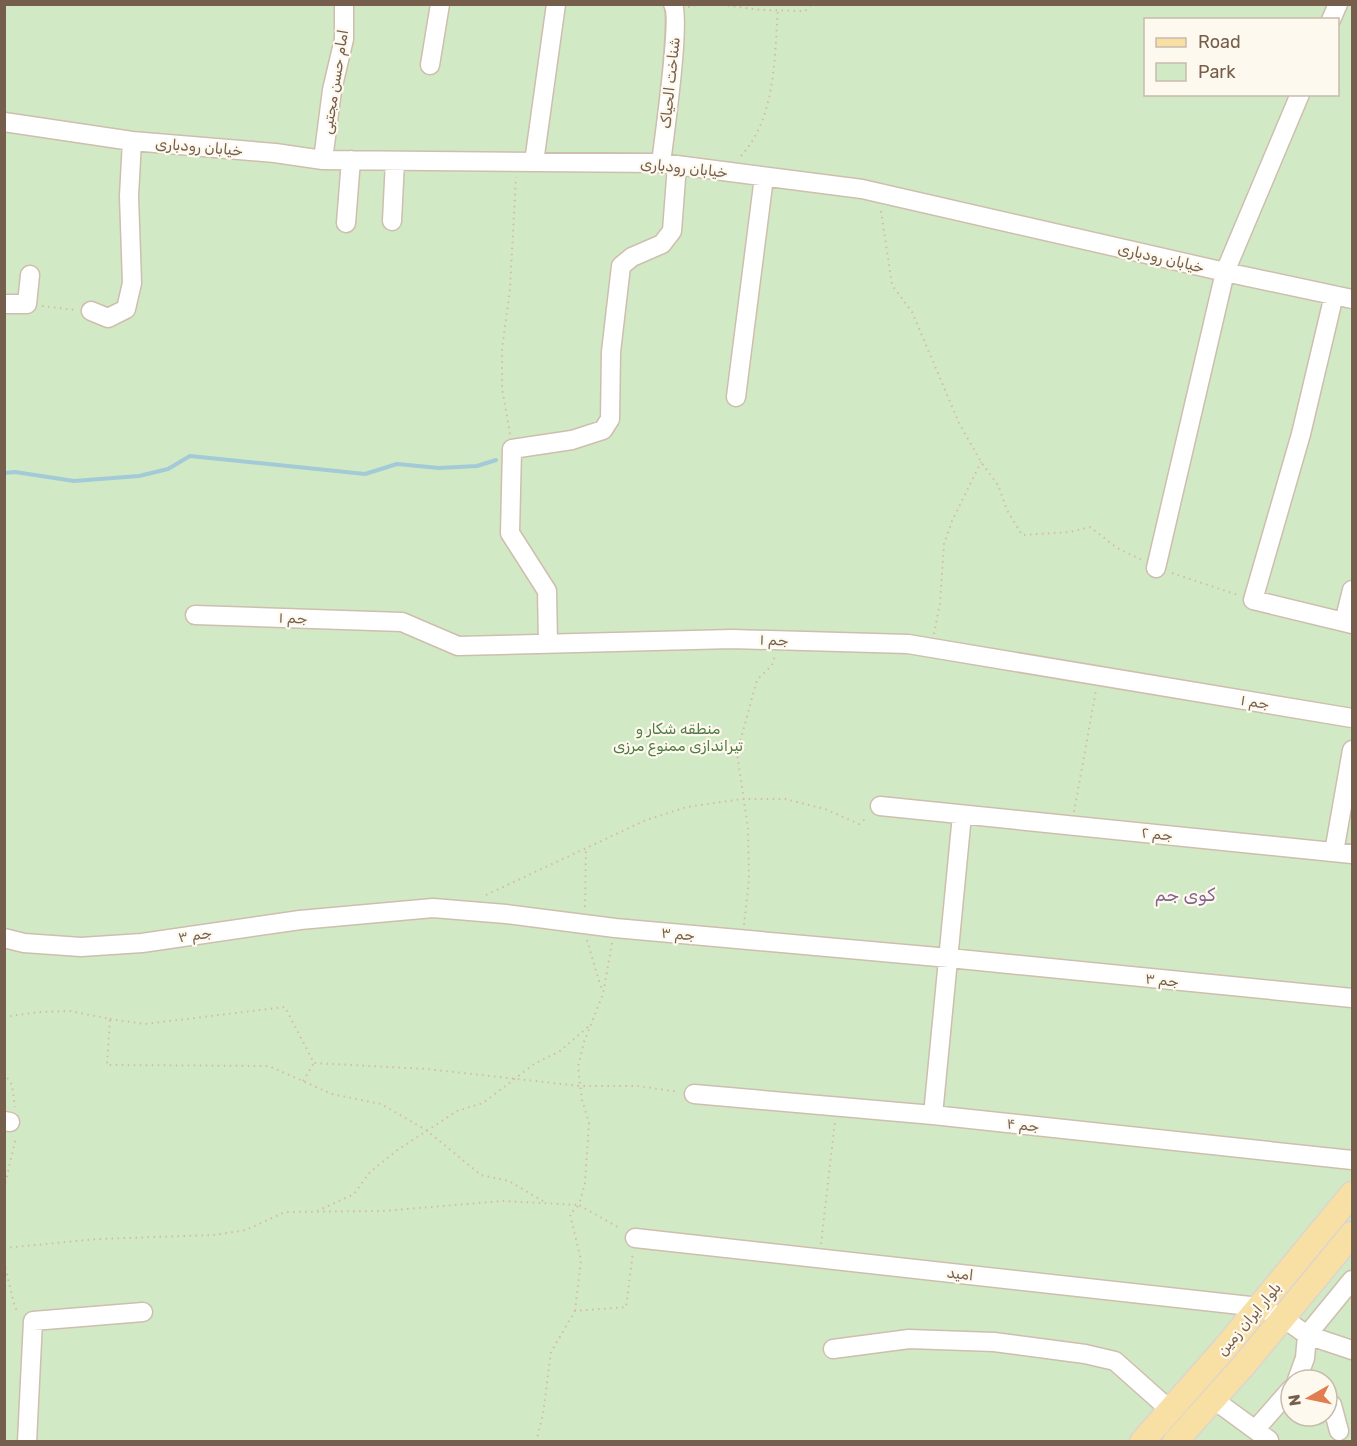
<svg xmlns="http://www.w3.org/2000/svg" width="1357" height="1446" font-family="Rubik,'Noto Naskh Arabic',sans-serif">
<rect width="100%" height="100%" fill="#fcf6e8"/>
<path fill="#d2e9c6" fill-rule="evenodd" d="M5,5h1347v1436h-1347zM1146,20h192v74h-192zM1291,1380h36v36h-36z"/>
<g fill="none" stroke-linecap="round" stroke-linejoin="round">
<path stroke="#a3cad7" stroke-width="4" d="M4,473l11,-1 59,9 65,-5 29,-7 22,-13 175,18 32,-10 42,4 38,-2 19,-6"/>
<defs>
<path id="minor" d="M1331,20l7,-16
M430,65l10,-61
M4,122l128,19 143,12 48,7 338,3 201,26 363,83 127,27
M323,160l9,-70 12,-51v-35
M534,162l22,-158
M661,163c3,-23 20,-146 12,-159
M392,221l3,-60
M346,223l5,-63
M1334,295l-33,139 -48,166 99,24
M4,304h23l3,-29
M91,311l17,7 18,-9 6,-26 -3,-87 3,-55
M736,397l28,-220
M1156,568l69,-296 75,-178
M195,615l207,7 56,24 274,-7 176,5 444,74
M1344,622l8,-32
M548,643l-1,-52 -37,-58 2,-84 60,-9 31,-10 7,-11 1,-67 10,-86 11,-9 30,-13 10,-13 5,-66
M880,806l472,48
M1334,852l18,-102
M4,938l20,5 57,4 61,-4 158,-23 133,-12 73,6 109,14 334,30 403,40
M694,1094l239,21 419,45
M933,1115l29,-300
M4,1121l6,1
M635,1238l624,69 24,11 24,17 45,-55
M833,1349l76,-10 85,3 91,12 30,7 55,49
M1297,1380l8,-22 2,-23 45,15
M1213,1399l56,41
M1327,1401l5,4 7,26
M1255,1430l36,-41
M27,1442l6,-121 110,-9"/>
<path id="major" d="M1142,1442l83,-94 127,-154
M1175,1442l69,-77 108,-131"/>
</defs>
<use href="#minor" stroke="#cebeae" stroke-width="21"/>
<use href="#major" stroke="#dbd5d0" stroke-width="27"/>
<path stroke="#d6bba3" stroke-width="2" stroke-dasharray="1.5 4.5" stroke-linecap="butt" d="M716,4l45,6 44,1 7,-7
M688,7l13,-3
M741,156c35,-39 33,-96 37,-146
M881,211l11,74 20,27 47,111 22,39 17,23 9,25 15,25 48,-3 20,-5 27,21 25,12
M42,306l33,4
M510,434l-8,-46v-39l8,-60 6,-112
M1172,573l66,22
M934,634l6,-31 4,-59 8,-23 29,-59
M1074,812l22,-122
M486,895l160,-75 41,-13 55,-8h43l40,10 34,15 9,-7
M585,907l1,-60
M744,925l5,-46 -1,-51 -11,-75 20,-73 15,-15 3,-9
M587,940l15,51
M612,943l-9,51 -19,48 -6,25 4,33 7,23 -4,60 -6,22 42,24
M4,1017l35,-5 31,-1 40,8 -3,46 162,1 63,28 49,10 45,26 55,45 28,6 37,22
M110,1019l35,5 140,-17 29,56 113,6 153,17h59l40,6
M4,1073l8,12 3,22
M303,1081l11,-18
M4,1189l12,-52
M317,1211l37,-17 16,-22 26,-21 61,-40 26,-8 51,-39 26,-13 29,-25
M821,1244l14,-123
M4,1248l93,-9 117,-4 32,-5 39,-18 97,-1 120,-10 77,4 -9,9 11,46 -6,51
M4,1262l11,46 5,4
M536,1442l7,-28 8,-62 24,-41 51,-4 7,-55"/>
<use href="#minor" stroke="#fff" stroke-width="18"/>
<use href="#major" stroke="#f8dfa3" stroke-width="24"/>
</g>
<g text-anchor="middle" stroke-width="4.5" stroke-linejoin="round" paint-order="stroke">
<g font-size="15" fill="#755e4c" stroke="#fef9ee">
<text transform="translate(335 82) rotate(-81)" y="5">امام حسن مجتبی</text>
<text transform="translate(670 83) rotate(-84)" y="5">شناخت الحیاک</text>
<text transform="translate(199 147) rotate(5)" y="5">خیابان رودباری</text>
<text transform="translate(684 168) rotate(6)" y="5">خیابان رودباری</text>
<text transform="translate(1161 258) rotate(13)" y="5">خیابان رودباری</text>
<text transform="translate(293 618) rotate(2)" y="5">جم ۱</text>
<text transform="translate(774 640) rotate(2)" y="5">جم ۱</text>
<text transform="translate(1255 702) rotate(9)" y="5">جم ۱</text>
<text transform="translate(1157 834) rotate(6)" y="5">جم ۲</text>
<text transform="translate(678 934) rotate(5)" y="5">جم ۳</text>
<text transform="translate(195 935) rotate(-9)" y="5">جم ۳</text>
<text transform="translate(1162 980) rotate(6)" y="5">جم ۳</text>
<text transform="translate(1023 1125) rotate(6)" y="5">جم ۴</text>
<text transform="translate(960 1274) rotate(6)" y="5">امید</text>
<text transform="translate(1249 1319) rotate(-50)" y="5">بلوار ایران زمین</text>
</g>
<g font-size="15" fill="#507b44" stroke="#fef9ee">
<text x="678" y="734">منطقه شکار و<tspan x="678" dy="17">تیراندازی ممنوع مرزی</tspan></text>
</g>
<g font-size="18" fill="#866491" stroke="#fef9ee">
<text x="1185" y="901">کوی جم</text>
</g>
</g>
<rect width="1357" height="1446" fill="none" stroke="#755e4c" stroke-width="12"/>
<rect x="1144" y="18" width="195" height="78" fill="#fef9ee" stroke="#c7bbad" stroke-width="1.5"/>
<rect x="1156" y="38" width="30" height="9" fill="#f8dfa3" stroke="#c7bbad" stroke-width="1.5"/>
<text x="1198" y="48" font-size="18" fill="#755e4c">Road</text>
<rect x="1156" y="63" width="30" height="18" fill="#d2e9c6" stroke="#c7bbad" stroke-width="1.5"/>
<text x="1198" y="78" font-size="18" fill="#755e4c">Park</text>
<g transform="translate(1309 1398) rotate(261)"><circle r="28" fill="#fef9ee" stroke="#c7bbad" stroke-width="1.5"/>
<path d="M0-4.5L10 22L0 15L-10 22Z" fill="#e17e51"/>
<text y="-9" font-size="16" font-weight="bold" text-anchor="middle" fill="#755e4c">N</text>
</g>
</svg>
